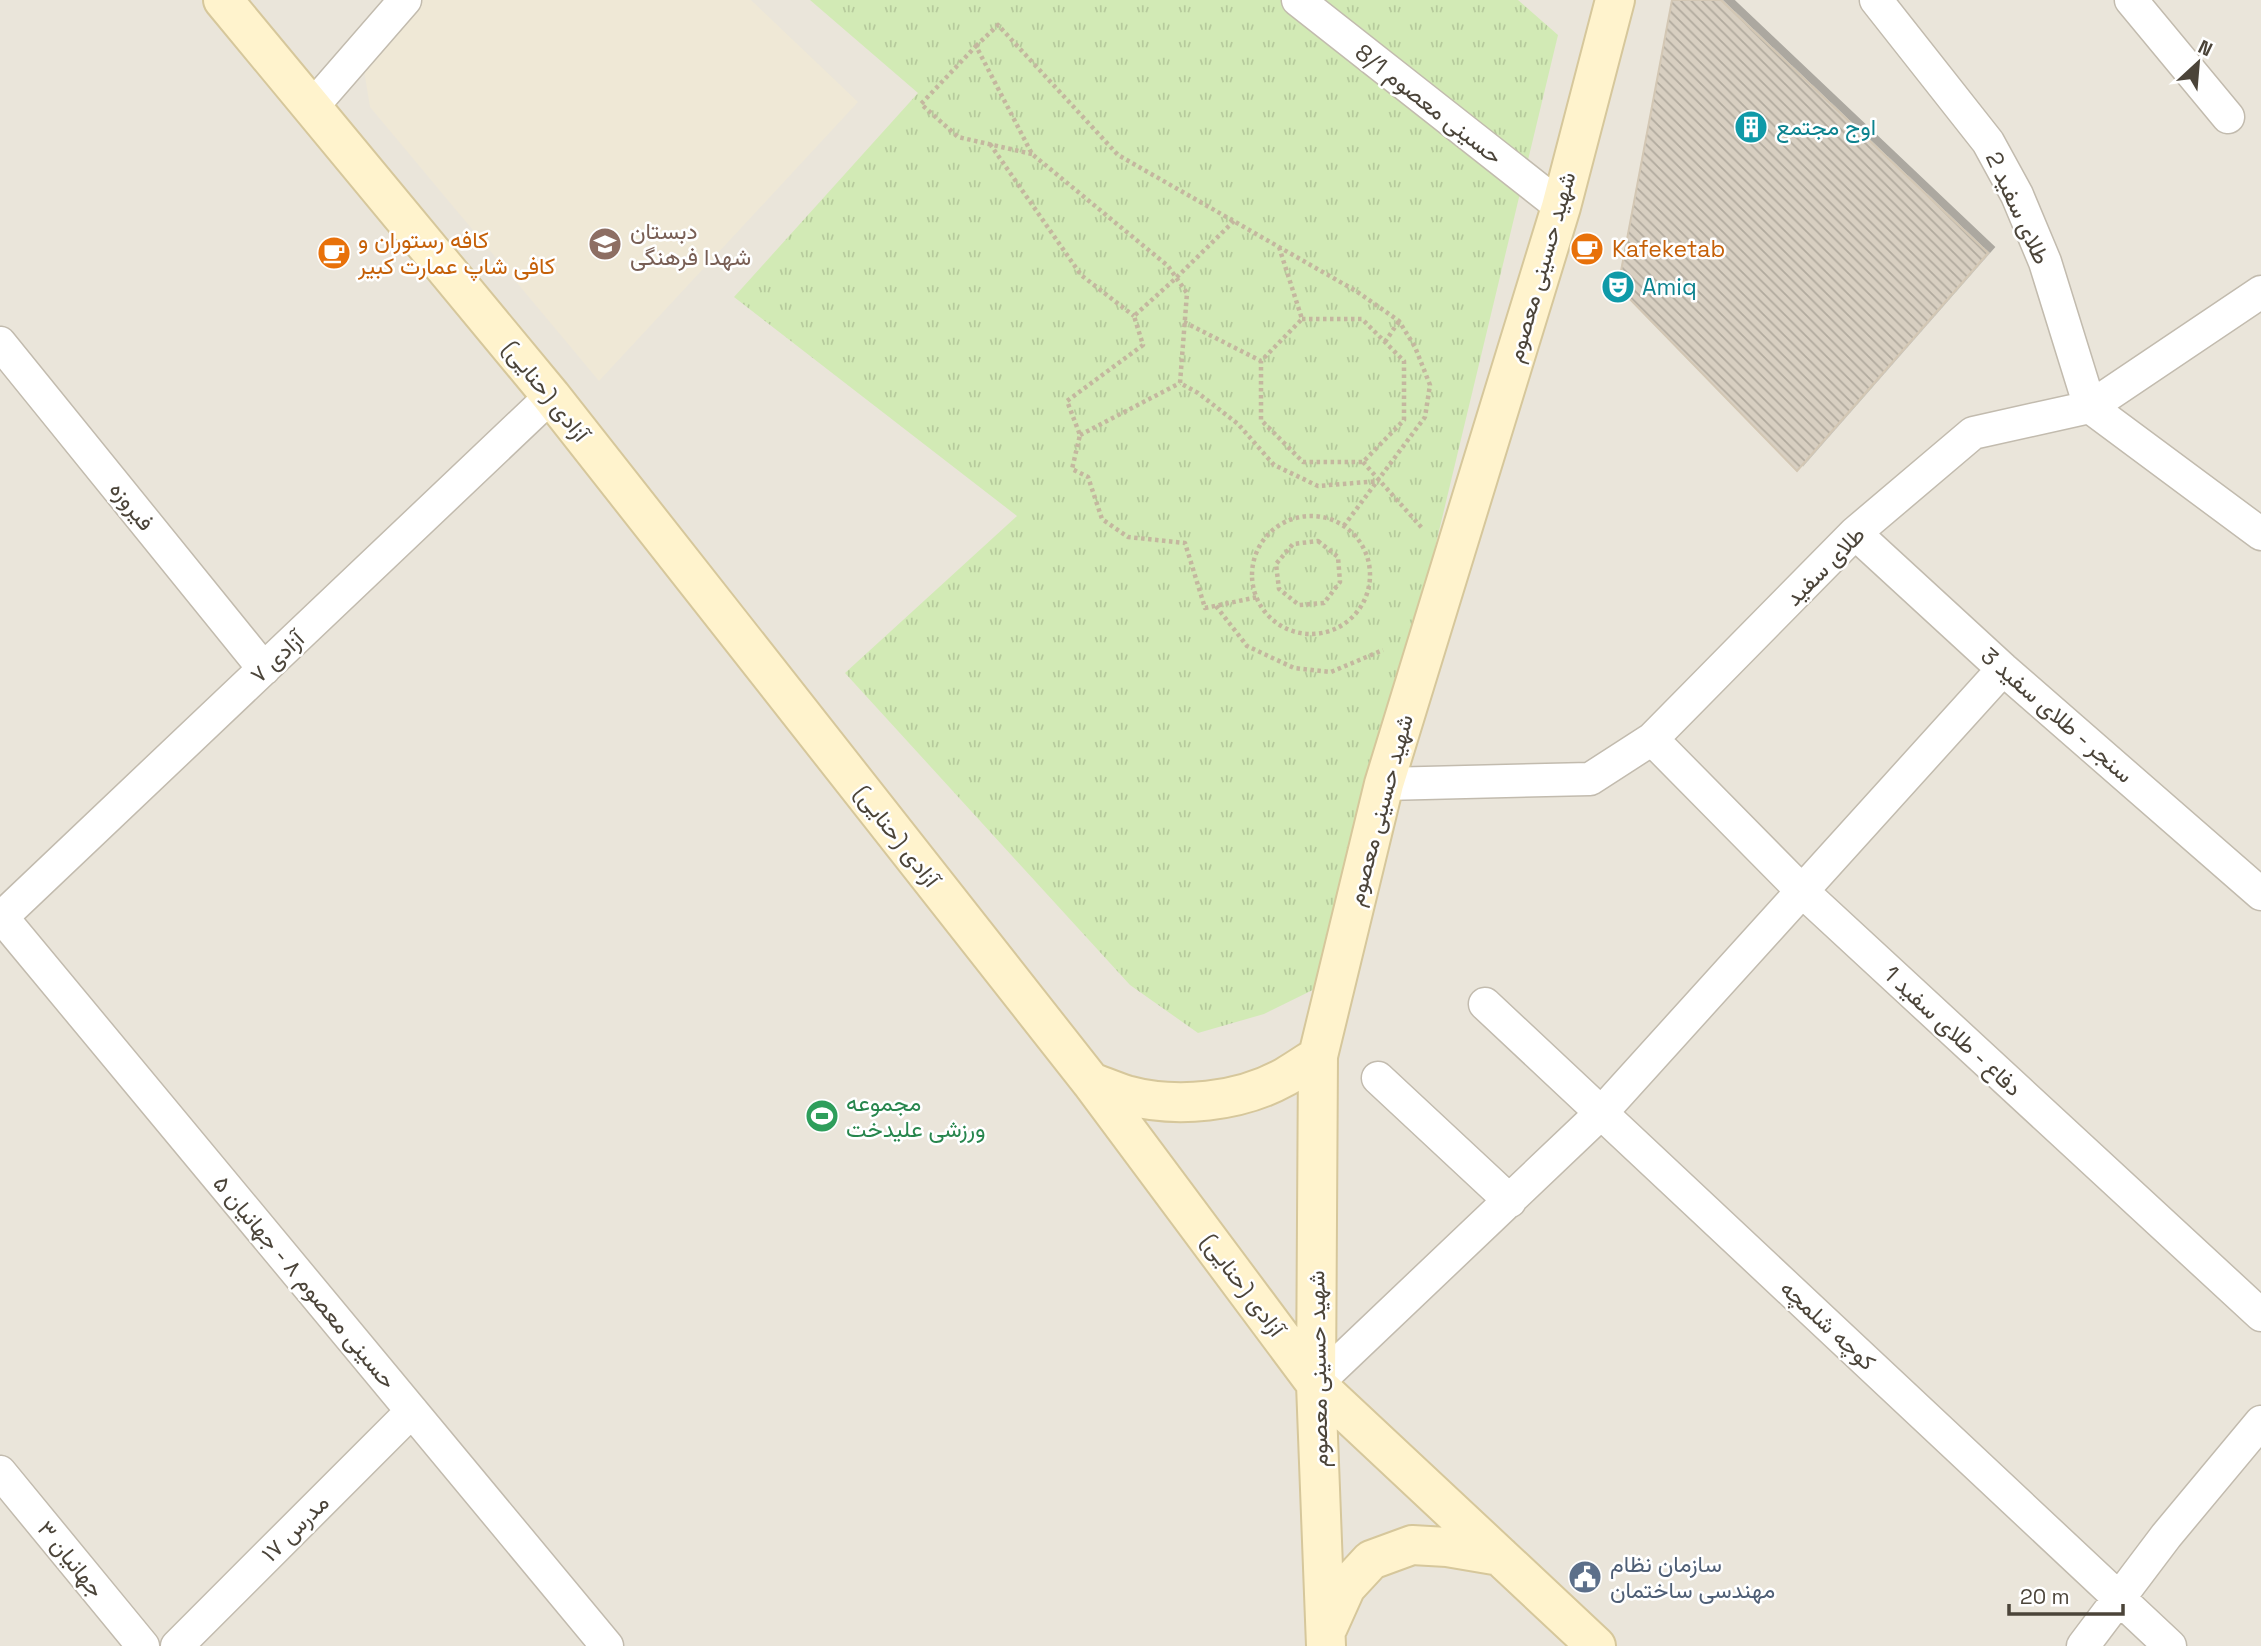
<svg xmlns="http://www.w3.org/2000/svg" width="2261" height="1646" font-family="'Space Grotesk',Vazirmatn,sans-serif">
<defs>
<pattern id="park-tufts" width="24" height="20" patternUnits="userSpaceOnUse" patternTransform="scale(1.75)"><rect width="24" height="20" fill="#d2eab5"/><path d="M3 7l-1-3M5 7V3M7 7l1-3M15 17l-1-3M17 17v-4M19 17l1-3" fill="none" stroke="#b6ca9c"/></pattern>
<pattern id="building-back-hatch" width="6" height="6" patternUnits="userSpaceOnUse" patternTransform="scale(1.75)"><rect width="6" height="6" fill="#d8cfc1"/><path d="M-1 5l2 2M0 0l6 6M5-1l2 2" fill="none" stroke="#b1aa9e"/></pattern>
<filter id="shadow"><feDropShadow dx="6" dy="-6" stdDeviation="0" flood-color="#0004"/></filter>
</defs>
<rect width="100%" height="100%" fill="#f6f3ec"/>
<path fill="#eae5da" d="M0,0h2261v1646h-2261z"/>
<path fill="#efe8d6" d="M420,0h331l107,102 -259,279 -229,-274 -7,-43z"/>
<path fill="url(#park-tufts)" d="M810,0h708l40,35 -227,946 -67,33 -66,19 -68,-48 -285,-312 172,-157 -283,-219 184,-204z"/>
<path fill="url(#building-back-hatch)" stroke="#d3c7b4" stroke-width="2" filter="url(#shadow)" d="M1672,0h49l267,253 -191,218 -179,-184z"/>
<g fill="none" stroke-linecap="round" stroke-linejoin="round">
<defs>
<path id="street" d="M1298,0l263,207
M1876,0l112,142 29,53 28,67 45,145 171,127
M2131,0l97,117
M312,107l93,-107
M0,343l264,326
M1855,533l148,136 258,225
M1652,739l150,152 459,424
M1384,784l206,-5 62,-40 203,-206 118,-100 117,-26 171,-115
M0,915l607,731
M0,919l551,-523
M1485,1004l685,642
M1378,1078l132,123
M1316,1384l286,-272 401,-443
M0,1472l143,174
M177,1646l235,-235
M2083,1646l83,-110 95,-114"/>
<path id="secondary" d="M223,0l328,396 540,686 225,302 280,262
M1091,1082c11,4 23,9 35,13 51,14 114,7 159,-18 12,-7 22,-14 33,-21
M1328,1627l18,-40 25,-27 41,-15 35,2 53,9
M1326,1646l-10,-262 2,-328 66,-272 177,-577 54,-207"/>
</defs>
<use href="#street" stroke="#c2bbae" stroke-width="35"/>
<use href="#secondary" stroke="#d6c79b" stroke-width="42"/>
<path stroke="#c4b79f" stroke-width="4.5" stroke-dasharray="3.5 3.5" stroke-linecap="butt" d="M976,46l22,-21 120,130 238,136 43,30 16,26 15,38 -5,32 -82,110
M990,144l91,131 53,41
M1032,154l-74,-17 -37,-33 55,-58 56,108 136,112 19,27 -7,90 18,10 40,31 36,41 44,21 61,-5
M1234,221l-58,57 -42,38 9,29 -76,56 13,34 -8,34 16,8 14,42 26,18 57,6 20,65 53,-11
M1279,247l23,72
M1302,319h60l42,42v59l-41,42h-60l-42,-42v-59z
M1184,322l77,39
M1385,342l14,-21
M1080,435l100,-52
M1363,462l59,66
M1252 575a59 59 0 1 1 118 0a59 59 0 1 1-118 0Z
M1318,541l20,16 2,25 -16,21 -25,2 -20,-16 -3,-25 17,-20z
M1216,606l31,40 47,22 37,4 52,-22"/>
<use href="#street" stroke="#fff" stroke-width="32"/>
<use href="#secondary" stroke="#fff3cd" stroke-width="38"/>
</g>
<defs>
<symbol id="building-disc" viewBox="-11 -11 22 22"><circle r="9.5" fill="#0f9aa8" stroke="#fff"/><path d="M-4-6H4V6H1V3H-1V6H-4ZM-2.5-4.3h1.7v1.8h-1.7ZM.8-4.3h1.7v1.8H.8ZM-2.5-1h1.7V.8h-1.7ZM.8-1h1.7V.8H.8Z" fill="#fff"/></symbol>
<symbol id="school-disc" viewBox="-11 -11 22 22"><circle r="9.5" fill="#8d6e63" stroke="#fff"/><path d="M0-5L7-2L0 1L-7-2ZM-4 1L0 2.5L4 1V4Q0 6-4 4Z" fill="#fff"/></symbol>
<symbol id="cafe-disc" viewBox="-11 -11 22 22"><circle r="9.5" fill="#e8710a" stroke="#fff"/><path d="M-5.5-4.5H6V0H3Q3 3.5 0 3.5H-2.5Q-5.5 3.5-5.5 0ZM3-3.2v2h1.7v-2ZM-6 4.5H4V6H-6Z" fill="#fff"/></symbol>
<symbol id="theatre-disc" viewBox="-11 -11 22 22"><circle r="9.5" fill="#0f9aa8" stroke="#fff"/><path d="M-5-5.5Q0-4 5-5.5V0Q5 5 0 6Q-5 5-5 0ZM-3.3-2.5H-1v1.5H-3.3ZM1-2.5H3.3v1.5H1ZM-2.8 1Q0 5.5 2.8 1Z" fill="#fff"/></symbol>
<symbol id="stadium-disc" viewBox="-11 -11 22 22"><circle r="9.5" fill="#2e9e5b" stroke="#fff"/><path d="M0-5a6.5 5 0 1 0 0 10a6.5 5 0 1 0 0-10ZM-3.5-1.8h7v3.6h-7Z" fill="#fff"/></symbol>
<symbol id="civic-disc" viewBox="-11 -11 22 22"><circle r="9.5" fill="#5c6f8a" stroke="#fff"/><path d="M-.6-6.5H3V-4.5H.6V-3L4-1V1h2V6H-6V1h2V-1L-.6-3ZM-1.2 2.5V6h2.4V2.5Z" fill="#fff"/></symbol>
</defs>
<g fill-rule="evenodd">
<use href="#building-disc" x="1732" y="108" width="38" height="38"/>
<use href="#school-disc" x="586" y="225" width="38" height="38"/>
<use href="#cafe-disc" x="1568" y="230" width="38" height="38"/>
<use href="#cafe-disc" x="315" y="234" width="38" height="38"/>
<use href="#theatre-disc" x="1599" y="268" width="38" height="38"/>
<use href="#stadium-disc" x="803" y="1097" width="38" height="38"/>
<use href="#civic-disc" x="1566" y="1558" width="38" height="38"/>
</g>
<g text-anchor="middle" stroke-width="5" stroke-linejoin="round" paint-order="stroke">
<g font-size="23" fill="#4b4439" stroke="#fff">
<text transform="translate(1429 104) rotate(38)" y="8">حسینی معصوم 8/1</text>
<text transform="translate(2018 208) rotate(65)" y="8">طلای سفید 2</text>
<text transform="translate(1541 267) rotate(-74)" y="8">شهید حسینی معصوم</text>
<text transform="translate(546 391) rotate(51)" y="8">آزادی (حنایی)</text>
<text transform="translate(132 506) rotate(51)" y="8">فیروزه</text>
<text transform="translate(1825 566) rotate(-45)" y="8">طلای سفید</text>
<text transform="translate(277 657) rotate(-43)" y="8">آزادی ۷</text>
<text transform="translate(2057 715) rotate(41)" y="8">سنجر - طلای سفید 3</text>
<text transform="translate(1380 810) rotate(-75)" y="8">شهید حسینی معصوم</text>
<text transform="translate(897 836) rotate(52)" y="8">آزادی (حنایی)</text>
<text transform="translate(1953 1031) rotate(43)" y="8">دفاع - طلای سفید 1</text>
<text transform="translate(305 1282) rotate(50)" y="8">حسینی معصوم ۸ - جهانیان ۵</text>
<text transform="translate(1243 1285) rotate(53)" y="8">آزادی (حنایی)</text>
<text transform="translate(1828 1325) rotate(43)" y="8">کوچه شلمچه</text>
<text transform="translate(1318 1369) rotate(-91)" y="8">شهید حسینی معصوم</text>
<text transform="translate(295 1528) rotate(-45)" y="8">مدرس ۱۷</text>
<text transform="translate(71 1559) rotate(51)" y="8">جهانیان ۳</text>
</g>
<g font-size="23" fill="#0d838f" stroke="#fff" text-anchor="start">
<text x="1776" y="135">اوج مجتمع</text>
<text x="1642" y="295">Amiq</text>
</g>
<g font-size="23" fill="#785e54" stroke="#fff" text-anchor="start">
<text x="630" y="239">دبستان<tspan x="630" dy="26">شهدا فرهنگی</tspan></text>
</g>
<g font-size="23" fill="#c56008" stroke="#fff" text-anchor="start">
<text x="358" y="248">کافه رستوران و<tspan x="358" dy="26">کافی شاپ عمارت کبیر</tspan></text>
<text x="1612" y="257">Kafeketab</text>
</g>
<g font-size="23" fill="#27864d" stroke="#fff" text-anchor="start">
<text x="846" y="1111">مجموعه<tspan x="846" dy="26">ورزشی علیدخت</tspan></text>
</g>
<g font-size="23" fill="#4e5e75" stroke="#fff" text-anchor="start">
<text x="1610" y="1572">سازمان نظام<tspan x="1610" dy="26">مهندسی ساختمان</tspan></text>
</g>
</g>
<g transform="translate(2198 63) rotate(26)" stroke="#ffffff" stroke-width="5" paint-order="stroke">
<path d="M0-5L12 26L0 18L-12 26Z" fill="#4b4439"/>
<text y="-10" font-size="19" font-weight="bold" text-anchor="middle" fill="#4b4439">N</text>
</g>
<path d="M2009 1604v10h114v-10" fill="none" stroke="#4b4439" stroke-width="3.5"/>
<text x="2020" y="1604" font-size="21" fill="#4b4439" stroke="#ffffff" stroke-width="5" paint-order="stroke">20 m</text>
</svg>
